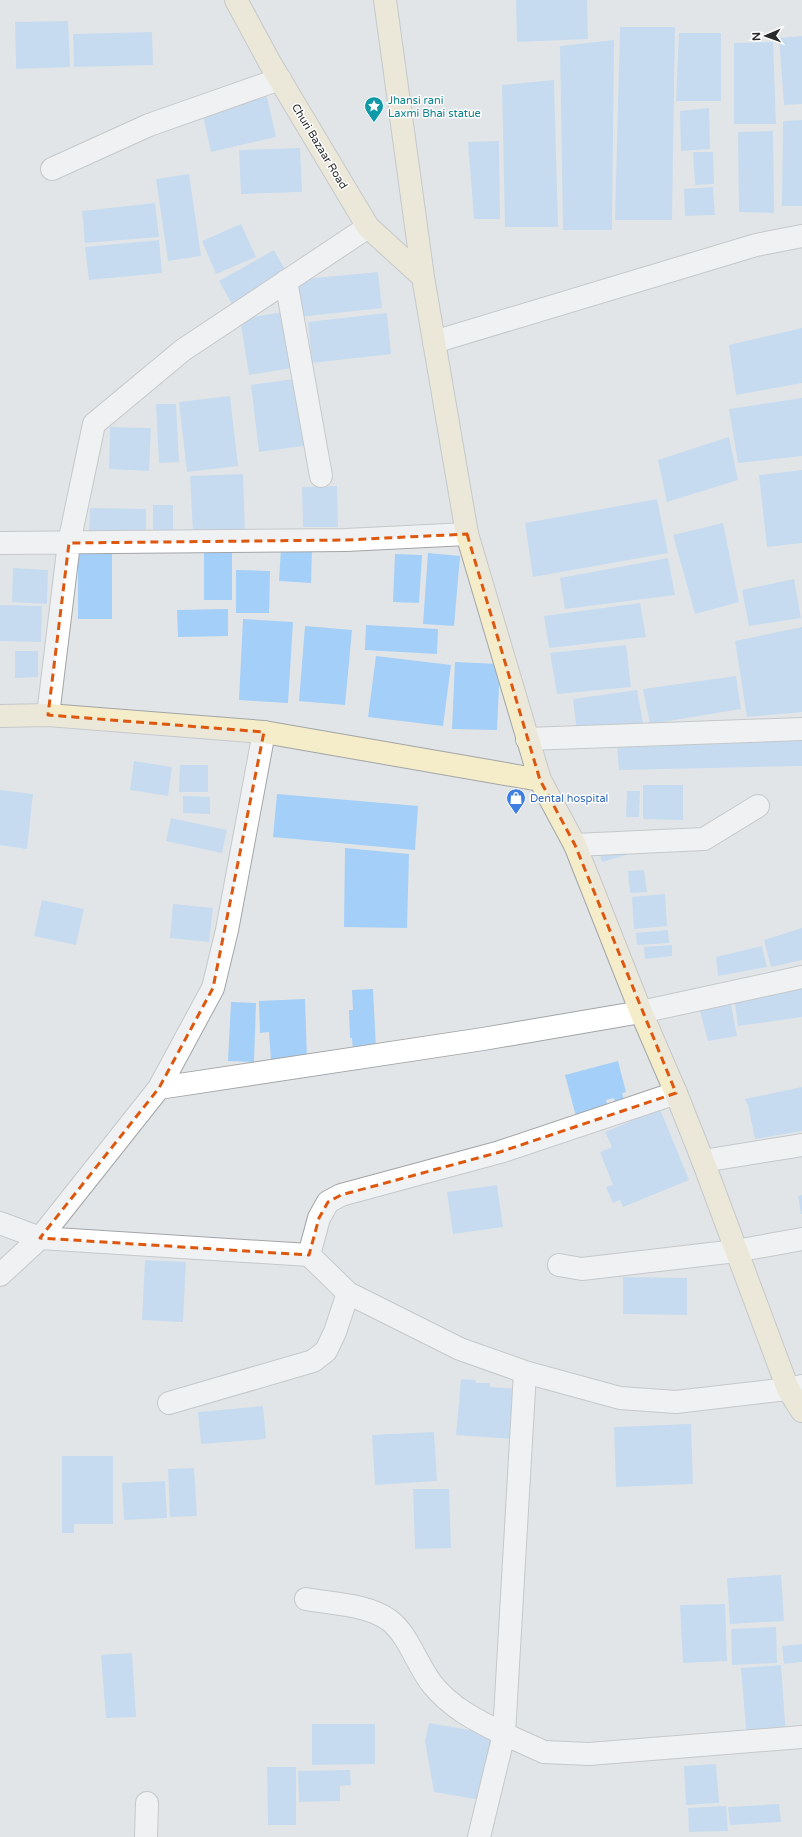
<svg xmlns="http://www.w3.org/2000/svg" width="802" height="1837" font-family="'Varela Round',sans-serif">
<rect width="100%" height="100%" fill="#e2e5e7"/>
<path fill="#a4cff8" d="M516,0h71l1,39 -71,3z
M68,21l2,46 -54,2 -1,-47z
M620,27h55l-3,193h-57z
M152,32l1,33 -79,2 -1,-33z
M679,33h42v68h-45z
M802,36v68l-18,1 -5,-67z
M614,40l-2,190h-49l-3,-184z
M773,42l3,82h-42v-81z
M554,80l4,147h-53l-3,-142z
M267,97l9,40 -65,15 -9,-41z
M709,108l1,41 -29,2 -1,-40z
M802,120v86h-20l1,-85z
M773,131l1,82 -35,-1 -1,-80z
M499,141l1,78h-26l-6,-77z
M300,148l2,44 -61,2 -2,-44z
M693,152h20l1,32 -19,1z
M189,174l12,82 -33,5 -12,-82z
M713,187l2,28 -30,1 -1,-27z
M155,203l4,34 -74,6 -3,-32z
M241,224l15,33 -40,17 -14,-33z
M159,240l3,33 -73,7 -4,-33z
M274,250l14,25 -55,31 -14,-25z
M378,272l4,36 -84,9 -4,-37z
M289,311l9,56 -49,8 -9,-56z
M387,313l4,41 -79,9 -4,-41z
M802,328v55l-66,12 -7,-50z
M302,378l9,67 -52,7 -8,-67z
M230,396l8,70 -51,6 -8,-70z
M802,398v58l-64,7 -9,-54z
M156,404h20l3,58 -20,1z
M110,427l41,1 -2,43 -40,-2z
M729,437l9,43 -71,22 -9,-42z
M802,470v73l-35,4 -8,-72z
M243,474l2,58 -52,2 -3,-58z
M337,486l1,41h-35l-1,-40z
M657,499l11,54 -135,24 -8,-54z
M153,505h20v31l-20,-1z
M90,508l56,1v31l-57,-1z
M723,523l16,79 -44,12 -22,-79z
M281,548l31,1 -1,34 -32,-2z
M204,551h28v49h-28z
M78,552h34v67h-34z
M428,553l32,3 -6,70 -31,-2z
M395,554l27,1 -3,48 -26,-1z
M668,558l7,37 -110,14 -5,-31z
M13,568l35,2 -1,34 -35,-2z
M236,570l34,1 -1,42h-33z
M794,579l7,39 -52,8 -7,-36z
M640,603l6,34 -97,11 -5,-32z
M0,605l42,1 -1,36 -41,-1z
M228,609v27l-50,1 -1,-27z
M243,619l50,3 -5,81 -49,-3z
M366,625l72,4 -1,25 -72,-4z
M305,626l47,4 -7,75 -46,-4z
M802,627v85l-55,5 -12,-76z
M626,645l5,42 -74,7 -7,-41z
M15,651h23v26l-23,1z
M376,656l75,9 -8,61 -75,-9z
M455,662l45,2 -3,66 -45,-1z
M736,676l5,33 -91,15 -7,-35z
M637,690l7,38 -67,5 -4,-34z
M802,737v29l-183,4 -2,-23z
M134,761l38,6 -4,29 -38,-6z
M180,765h28v27h-29z
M643,785h40v35l-40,-1z
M0,790l33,4 -6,55 -27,-4z
M627,791h13l-1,26h-13z
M277,794l141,12 -3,44 -142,-13z
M183,796l27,1v17l-27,-1z
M171,818l56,12 -5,23 -56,-12z
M624,842l6,12 -28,8 -4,-14z
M345,848l64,6 -2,74 -63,-1z
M644,870l3,22 -17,1 -2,-22z
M665,894l2,32 -33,3 -2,-32z
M42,900l42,9 -8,36 -42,-9z
M173,904l40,4 -4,34 -39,-4z
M802,928v32l-31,7 -7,-27z
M668,930l1,13 -32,2 -1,-12z
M672,945v11l-27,3 -1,-12z
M762,946l5,21 -49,9 -2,-19z
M802,984v33l-64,9 -4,-29z
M373,989l3,61 -23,1 -1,-13h-2l-1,-28h4l-1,-20z
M305,999l2,60 -36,1 -2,-28 -9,1 -1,-32z
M730,999l7,37 -29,5 -10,-37z
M231,1002l25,1 -2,59 -26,-1z
M618,1061l8,31 -4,1 3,12 -9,2 -2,-9 -8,2 3,12 -32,8 -12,-45z
M802,1087v44l-47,8 -7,-34 -3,-6z
M660,1109l29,71 -66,27 -3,-7 -7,3 -7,-16 7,-2 -13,-33 12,-5 -7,-15z
M497,1185l6,42 -50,7 -6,-42z
M802,1195v19h-1l-3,-18z
M145,1260l41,2 -3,60 -41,-2z
M623,1277l64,1v37l-64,-1z
M461,1379l15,1 -1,3h15v4l27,2 -3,50 -58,-4z
M263,1406l3,33 -65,5 -3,-32z
M691,1424l2,60 -77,3 -2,-60z
M434,1432l3,49 -62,4 -3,-50z
M62,1456h51v68h-39v9h-12z
M194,1468l3,48 -27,1 -2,-48z
M165,1481l2,37 -43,2 -2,-37z
M413,1489h36l2,59 -36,1z
M781,1575l3,46 -54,3 -3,-46z
M725,1604l2,57 -44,2 -3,-58z
M776,1627l1,36 -45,2 -1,-36z
M802,1644v18l-18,2 -2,-18z
M132,1653l4,64 -30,1 -5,-63z
M781,1665l5,72 -39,3 -6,-72z
M429,1723l64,11 -12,66 -47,-8 -9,-51z
M312,1724h63v40l-63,1z
M716,1764l3,39 -33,2 -2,-39z
M267,1767h29v58h-28z
M350,1770l1,15 -11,1v15l-41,1 -1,-31z
M779,1804l2,18 -51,3 -2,-18z
M726,1806l2,25 -39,1 -1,-24z"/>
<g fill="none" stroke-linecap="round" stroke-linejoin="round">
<defs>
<path id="street" d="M52,169l97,-44 131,-46
M286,281l35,195
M434,342l322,-97 46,-9
M0,543l346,-3 121,-6
M48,715l21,-172 25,-119 89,-74 185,-123
M527,739l275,-10
M575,845l129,-6 54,-33
M159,1088l324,-49 158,-27 161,-35
M703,1161l99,-16
M0,1223l40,15 269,17
M559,1265l23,4 154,-18 66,-12
M0,1275l40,-37 119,-150 54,-100 14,-58 37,-198
M348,1293l-39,-38 10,-37 9,-16 13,-7 159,-43 176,-59
M169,1403l144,-42 13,-10 9,-19 13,-39 112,56 65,23 95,26 56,4 112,-13 14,-3
M306,1599c27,5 60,5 83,21 19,14 28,45 43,64 19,24 45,37 72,50l21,-362
M146,1837l1,-34
M479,1837l25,-103 40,18 45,2 213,-17"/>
<path id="secondary" d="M236,0l34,63 98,164 55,50
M385,0l38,277 44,257 73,246 35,65 66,167 35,81 27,68 85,228 14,22
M0,716l48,-1 216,17 276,48"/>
</defs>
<use href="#street" stroke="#a2a5a7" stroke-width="24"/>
<use href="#secondary" stroke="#a2a5a7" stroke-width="24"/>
<use href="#street" stroke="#fff" stroke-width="22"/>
<use href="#secondary" stroke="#f5ecc9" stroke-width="22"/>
</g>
<path d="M0 0H802V1837H0ZM467,534l73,246 35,65 101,248 -176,59 -159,43 -13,7 -9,16 -10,37 -269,-17 119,-150 54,-100 51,-256 -216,-17 21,-172 277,-3z" fill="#e2e5e7" fill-opacity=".55" fill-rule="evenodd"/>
<path fill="none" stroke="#de570e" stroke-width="3" stroke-dasharray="8 5" stroke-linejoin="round" d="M467,534l73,246 35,65 101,248 -176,59 -159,43 -13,7 -9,16 -10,37 -269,-17 119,-150 54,-100 51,-256 -216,-17 21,-172 277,-3z"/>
<defs>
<symbol id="sight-pin" viewBox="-11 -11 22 30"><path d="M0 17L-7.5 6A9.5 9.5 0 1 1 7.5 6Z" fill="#0f9aa8" stroke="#fff"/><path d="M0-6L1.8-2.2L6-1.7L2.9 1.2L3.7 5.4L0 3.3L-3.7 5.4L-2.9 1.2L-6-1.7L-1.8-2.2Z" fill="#fff"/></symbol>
<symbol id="shop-pin" viewBox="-11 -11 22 30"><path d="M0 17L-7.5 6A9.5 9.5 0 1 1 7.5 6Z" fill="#3f7fe0" stroke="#fff"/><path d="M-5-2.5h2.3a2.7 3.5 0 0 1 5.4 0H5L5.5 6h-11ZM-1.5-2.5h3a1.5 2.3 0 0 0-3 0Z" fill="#fff"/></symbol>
</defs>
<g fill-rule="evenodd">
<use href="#sight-pin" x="363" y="95" width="22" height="30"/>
<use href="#shop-pin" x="505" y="787" width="22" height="30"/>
</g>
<g text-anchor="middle" stroke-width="3" stroke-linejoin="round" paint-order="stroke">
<g font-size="11" fill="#0d838f" stroke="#fff" text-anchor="start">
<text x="388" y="104">Jhansi rani<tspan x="388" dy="13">Laxmi Bhai statue</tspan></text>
</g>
<g font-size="11" fill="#28292a" stroke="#fff">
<text transform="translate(320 146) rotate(59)" y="4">Churi Bazaar Road</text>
</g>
<g font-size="11" fill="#366cbe" stroke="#fff" text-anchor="start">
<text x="530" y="802">Dental hospital</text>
</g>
</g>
<g transform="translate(766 36) rotate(268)" stroke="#ffffff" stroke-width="3" paint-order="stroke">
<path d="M0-3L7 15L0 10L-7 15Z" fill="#28292a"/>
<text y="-6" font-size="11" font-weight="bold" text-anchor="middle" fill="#28292a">N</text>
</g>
</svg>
